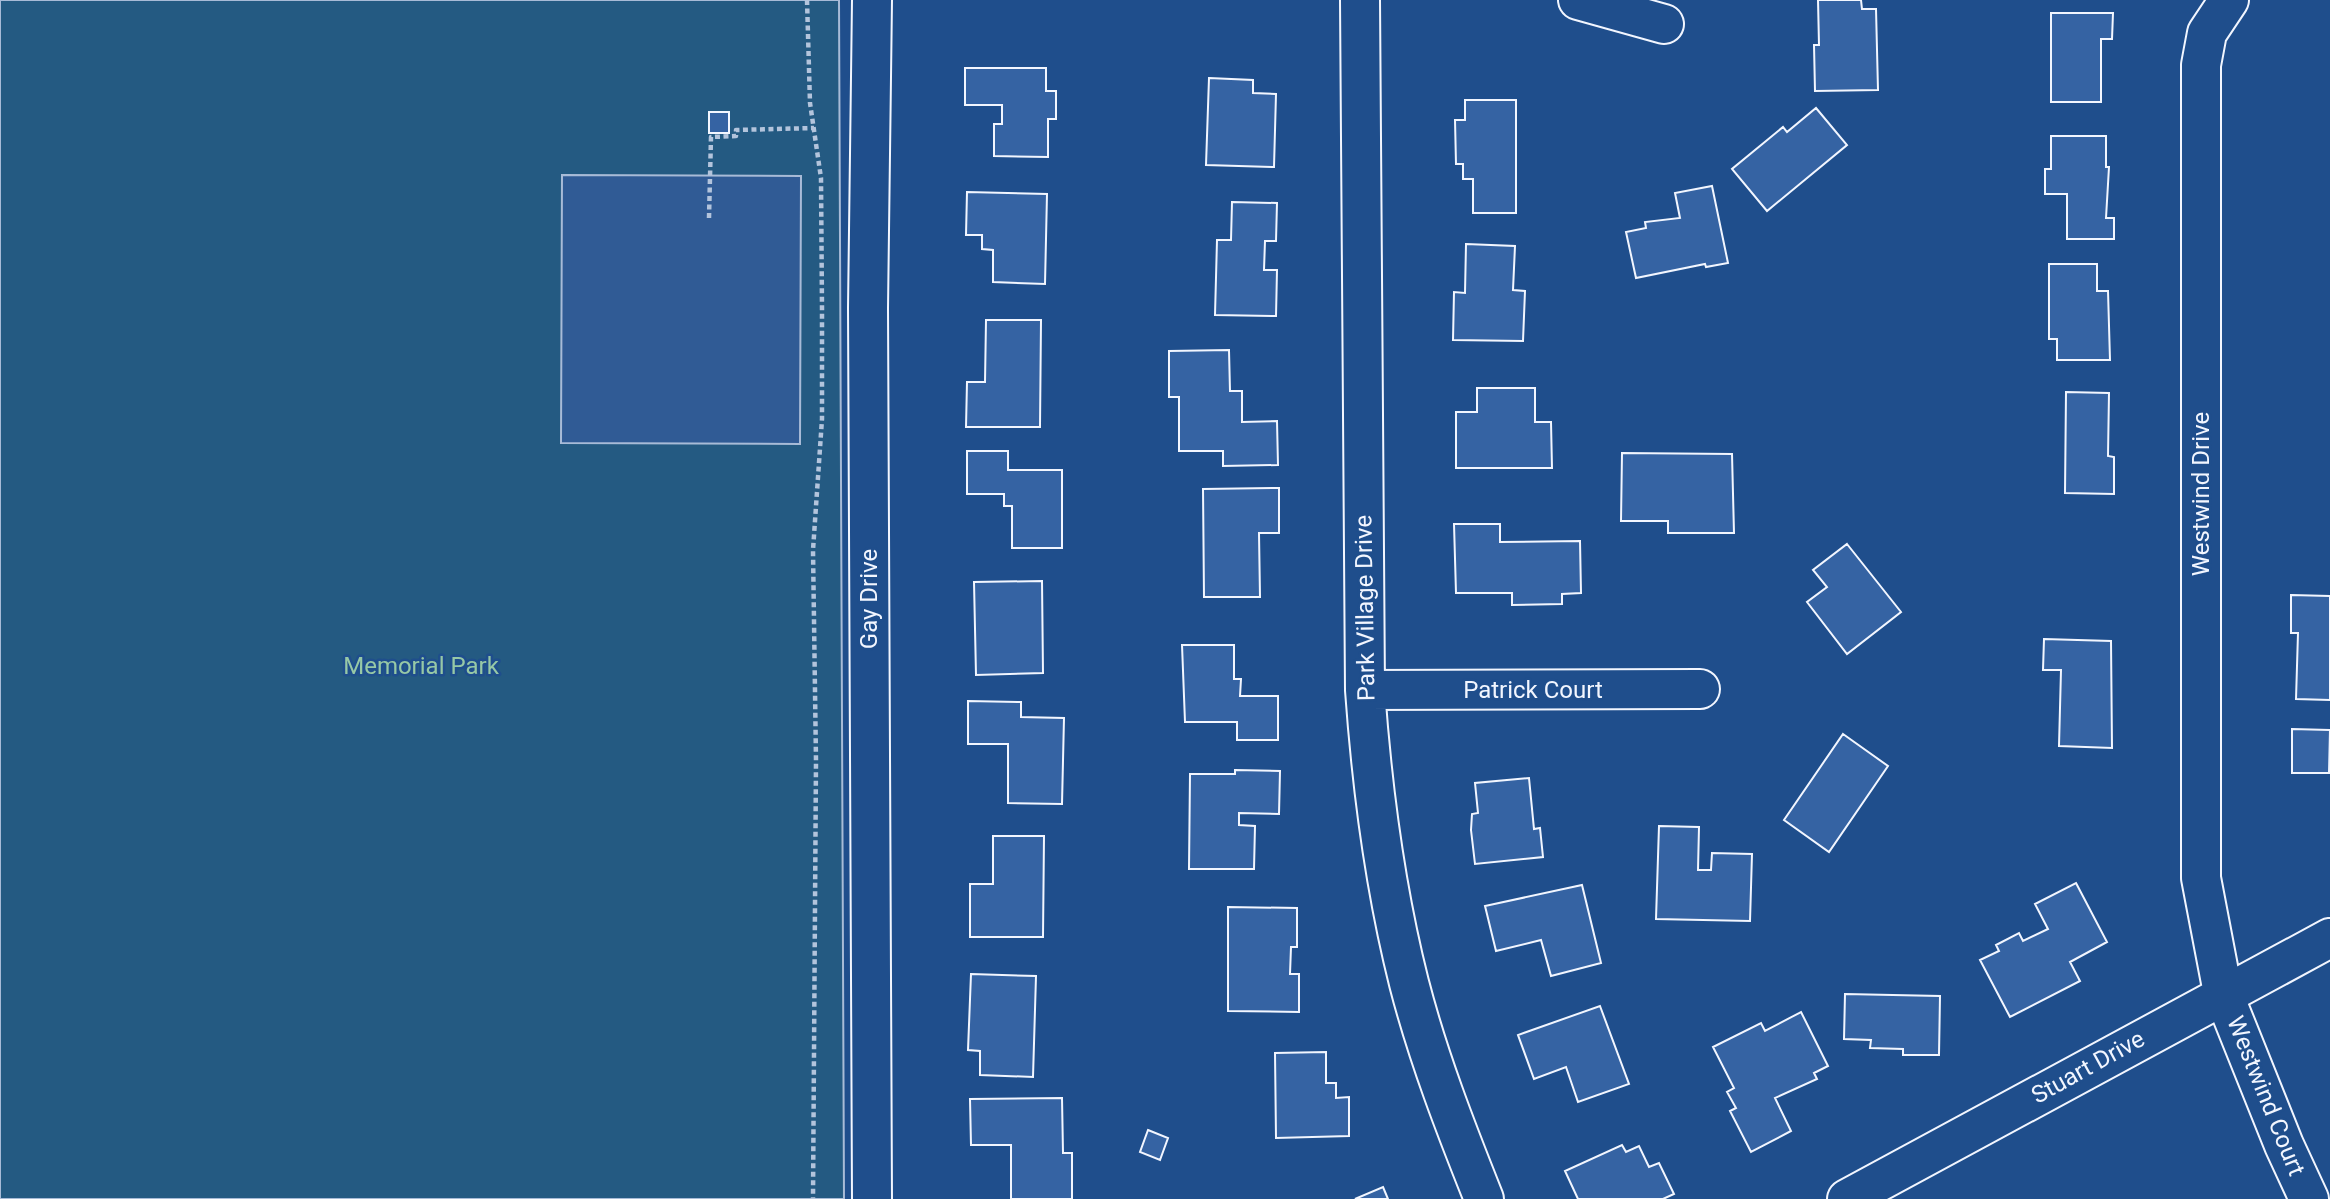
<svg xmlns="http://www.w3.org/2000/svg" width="2330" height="1199" font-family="Roboto,sans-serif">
<rect width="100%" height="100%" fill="#1f4e8c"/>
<path fill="#245a82" stroke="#a8bbd7" stroke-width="2" d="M0,0h839l5,1199h-844z"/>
<path fill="#305b95" stroke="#a8bbd7" stroke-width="2" d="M562,175l239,1 -1,268 -239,-1z"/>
<path fill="#3563a3" stroke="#f2f6ff" stroke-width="2" d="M1818,0h43l1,9h14l2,81 -63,1 -1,-46h5z
M2051,13h62l-1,26h-11v63h-50z
M965,68h81v23h10v28h-8v38l-54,-1v-32h8v-19h-37z
M1209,78l44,2v13l23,1 -2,73 -68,-2z
M1465,100h51v113h-43v-34h-10v-15h-7l-1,-44h10z
M1816,108l31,37 -80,66 -35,-42 51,-42 4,5z
M709,112h20v21h-20z
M2051,136h55v31h3l-3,51h8v21h-47v-45h-22v-25h6z
M1712,186l16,77 -22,4 -1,-3 -69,14 -10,-46 20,-4 -1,-6 35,-4 -5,-25z
M967,192l80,2 -2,90 -52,-2v-32l-11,-1v-14h-16z
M1232,202l45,1 -1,38h-11l-1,29h13l-1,46 -61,-1 2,-75h14z
M1466,244l49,2 -2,44 12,1 -2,50 -70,-1 1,-48 11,1z
M2049,264h48v27h11l2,69h-53v-21h-8z
M986,320h55l-1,107h-74l1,-45h18z
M1229,350l1,41h12v31l35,-1 1,44 -55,1v-15h-44v-54h-10v-46z
M1477,388h58v34h16l1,46h-96v-56h21z
M2066,392l43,1 -1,63 6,1v37l-49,-1z
M967,451h41v19h54v78h-50v-42h-8v-12h-37z
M1622,453l110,1 2,79h-66v-12h-47z
M1279,488v45h-20l1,64h-56l-1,-108z
M1454,524h46v18l80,-1 1,52 -19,1v10l-50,1v-12h-56z
M1847,544l54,68 -54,42 -40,-52 20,-15 -14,-17z
M1042,581l1,92 -67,2 -2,-93z
M2291,595l39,1v104l-34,-1 2,-66h-7z
M2044,639l67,2 1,107 -53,-2 2,-76h-18z
M1182,645h52v34h7l-1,17h38v44h-41v-18h-52z
M968,701l53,1v15l43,1 -2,86 -54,-1v-59h-40z
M2292,729l38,1 -1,43h-37z
M1843,734l45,32 -59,86 -45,-32z
M1235,770l45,1 -1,43 -40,-1v12l16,1 -1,43h-65l1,-95h45z
M1529,778l5,51 6,-1 3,29 -68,7 -4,-34 1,-16 6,-1 -3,-30z
M1659,826l40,1 -1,43h13l1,-17 40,1 -2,67 -94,-2z
M993,836h51l-1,101h-73v-53h23z
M2076,883l31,59 -37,20 10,19 -70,36 -30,-57 19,-9 -3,-6 23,-12 4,8 25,-12 -13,-25z
M1582,885l19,78 -50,13 -10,-36 -45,11 -11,-45z
M1228,907l69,1v39h-6l-1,27h9v38l-71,-1z
M971,974l65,2 -3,101 -53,-2v-24l-12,-1z
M1845,994l95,2 -1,59h-36v-6l-33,-1 1,-8 -27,-1z
M1600,1006l29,78 -51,18 -12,-35 -32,12 -16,-44z
M1801,1012l27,54 -14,7 3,6 -42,19 16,33 -40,21 -21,-41 6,-3 -9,-16 7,-4 -21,-41 48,-24 4,8z
M1326,1052v31h10v15l13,-1v39l-73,2 -1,-85z
M1062,1098l1,55h9v46h-61v-54h-40l-1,-46z
M1148,1130l20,8 -8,22 -20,-8z
M1622,1145l4,7 13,-6 10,21 10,-4 15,31 -11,5h-85l-13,-28z
M1383,1187l5,12h-33z"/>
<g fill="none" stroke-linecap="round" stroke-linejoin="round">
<defs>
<path id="minor" d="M872,0l-4,308 4,891
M1360,0l5,690c7,98 20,198 44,293 19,74 47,146 75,216
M1578,0l86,24
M2229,0l-22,33 -6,32v813l22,115 61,152 25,54
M1365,690l335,-1
M1847,1199l483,-261"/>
</defs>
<use href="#minor" stroke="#f2f6ff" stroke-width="42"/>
<path stroke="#b3c4dc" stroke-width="4.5" stroke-dasharray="5 3.5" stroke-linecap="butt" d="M807,0l3,103 11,75 1,130v111l-9,131 3,211 -3,438
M709,218l2,-81 25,-1v-6l78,-2"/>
<use href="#minor" stroke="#1f4e8c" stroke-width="38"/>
</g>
<g text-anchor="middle" stroke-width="5" stroke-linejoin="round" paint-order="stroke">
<g font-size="24" fill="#f2f6ff" stroke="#1f4e8c">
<text transform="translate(2201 494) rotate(-90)" y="8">Westwind Drive</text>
<text transform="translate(869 599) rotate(-90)" y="8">Gay Drive</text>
<text transform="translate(1365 608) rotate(-91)" y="8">Park Village Drive</text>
<text x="1533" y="698">Patrick Court</text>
<text transform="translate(2088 1067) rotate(-29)" y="8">Stuart Drive</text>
<text transform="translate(2266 1096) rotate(68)" y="8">Westwind Court</text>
</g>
<g font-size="24" fill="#97c8a6" stroke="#1f4e8c">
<text x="421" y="674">Memorial Park</text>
</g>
</g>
</svg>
